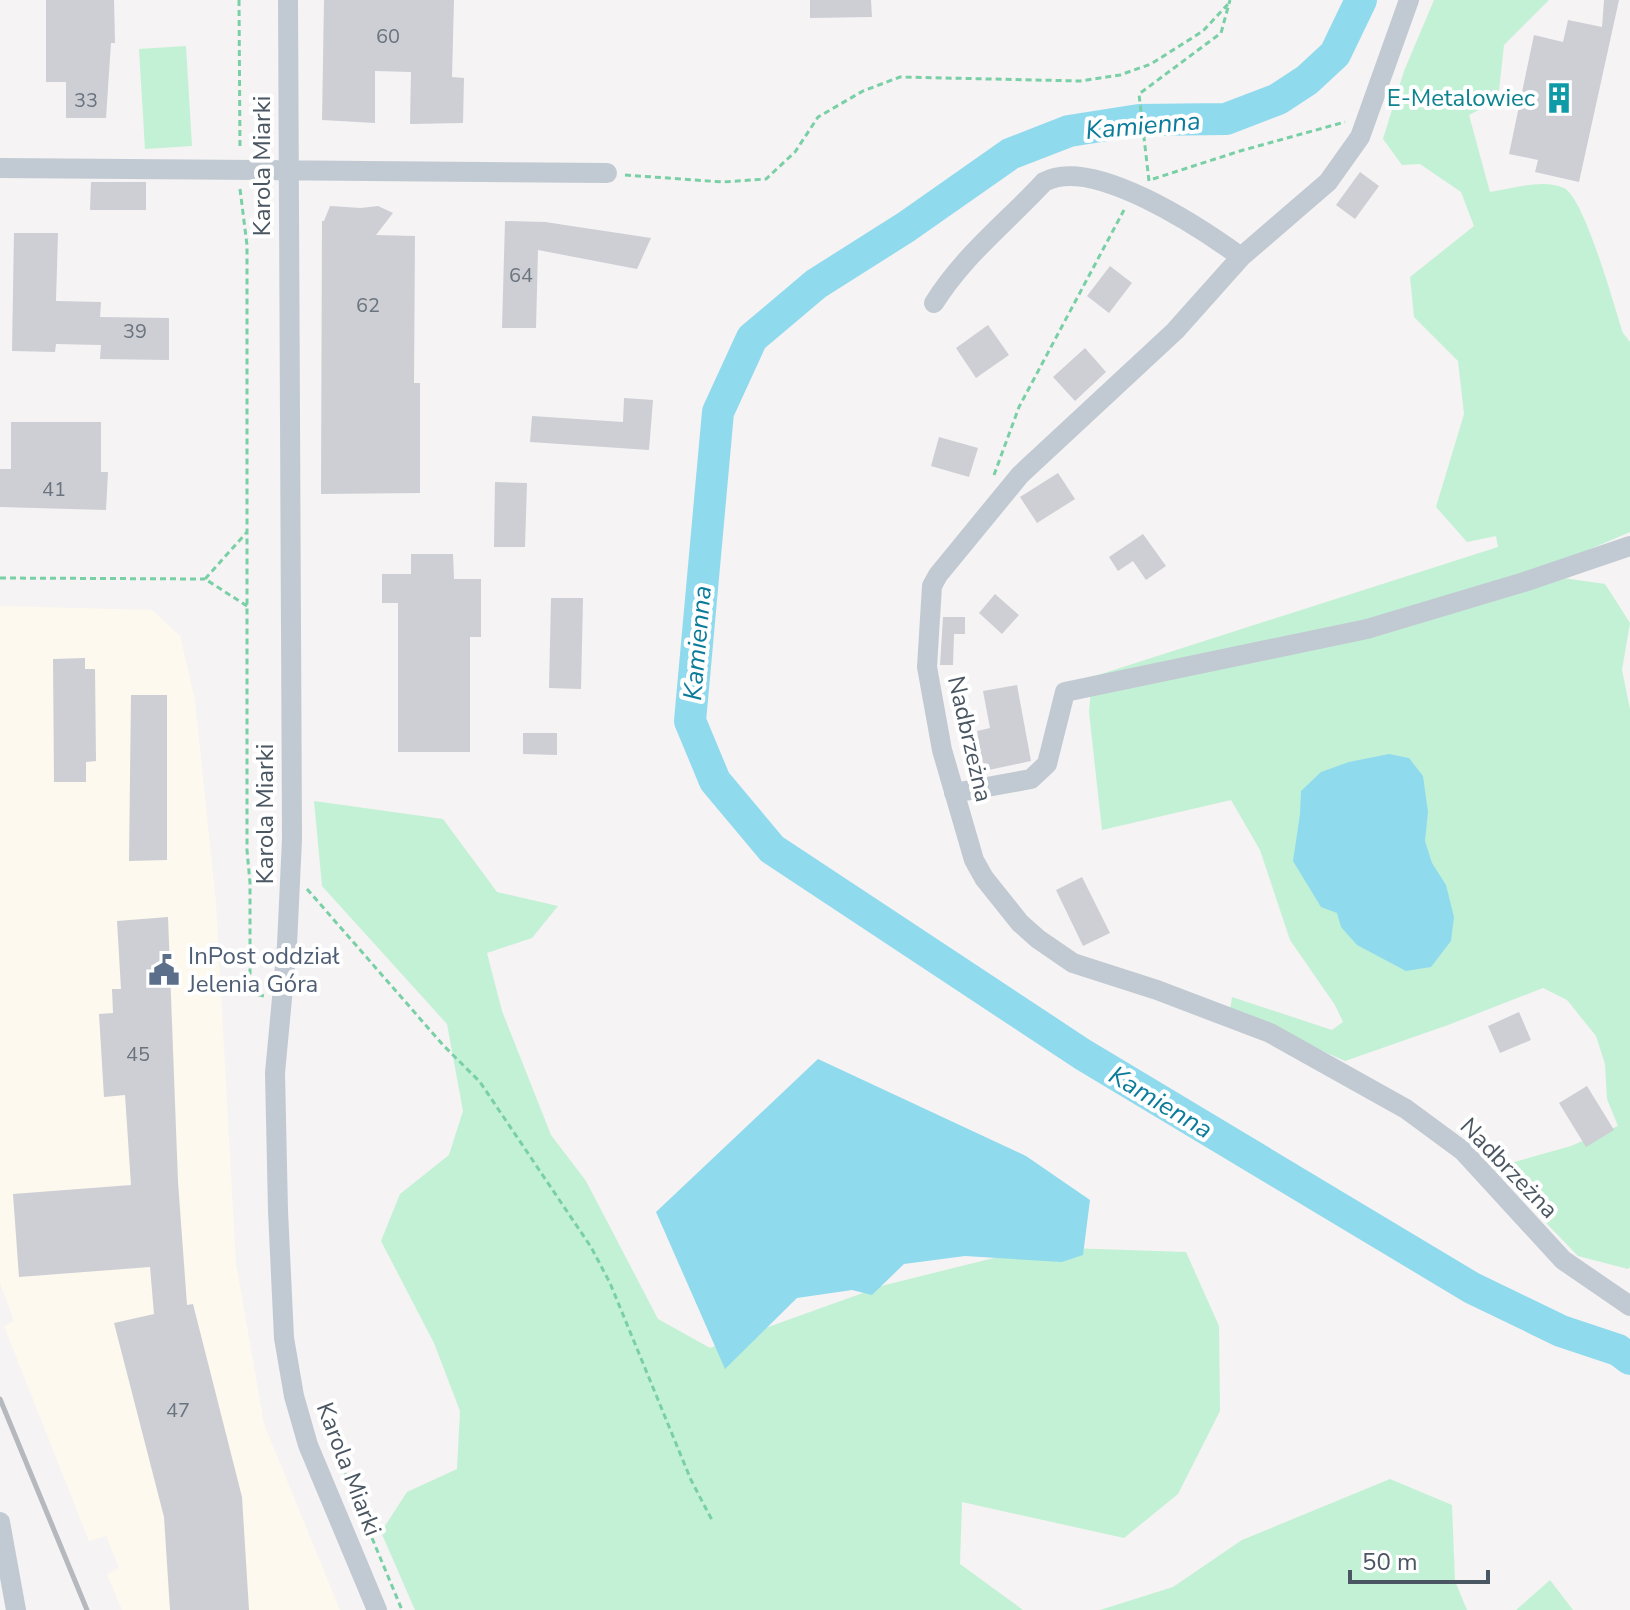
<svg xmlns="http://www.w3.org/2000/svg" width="1630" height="1610" font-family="'Nunito Sans',sans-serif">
<rect width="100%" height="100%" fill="#f5f3f3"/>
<path fill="#fdf9ef" d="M0,606l152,4 28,26 15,64 21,203 20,360 28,161 76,186h-218l-15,-36 12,-6 -13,-32 -17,5 -85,-215 10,-5 -14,-38z"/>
<path fill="#c3f1d5" d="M1434,0h115l-45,45 -6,55 -29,15 21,77c22,-3 53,-14 74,-4 21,11 50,118 59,145l7,9v190l-63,27 -4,19 42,6 25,39 -8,47 8,39v558l-2,2 -50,-13 -85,-88 78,-22 47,-20 -11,-27 -2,-35 -9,-28 -29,-36 -24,-12 -95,37 -103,36 -115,-51 2,-13 100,33 11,-8 -8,-17 -45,-65 -30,-90 -29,-50 -129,30 -13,-118 3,-35 406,-130 -2,-11 -29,6 -31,-35 28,-93 -6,-53 -44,-44 -4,-40 64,-51 -13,-34 -41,-28 -18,1 -19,-26 21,-68z
M186,46l6,100 -47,3 -6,-100z
M314,801l129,18 54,73 61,14 -26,32 -45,15 15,58 49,124 35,46 72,138 52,29 175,-63 153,-38 148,5 33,74 1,85 -42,83 -54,44 -162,-36 -2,62 63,46h-608l-34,-78 26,-40 50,-23 3,-58 -26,-68 -53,-102 19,-47 49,-39 14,-44 -16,-87 -125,-138z
M1390,1479l62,26 3,76 12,29h-367l73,-23 69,-47z
M1550,1580l23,30h-57z"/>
<path fill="#90daee" d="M1389,754l20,4 14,18 5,36 -3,29 7,22 14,22 8,32 -3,24 -20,26 -25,4 -49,-26 -16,-18 -4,-14 -16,-6 -28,-46 7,-47 1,-23 20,-19 28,-10z
M818,1059l208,97 64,44 -7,55 -21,7 -97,-6 -61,8 -32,31 -20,-5 -55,8 -72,71 -69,-157z"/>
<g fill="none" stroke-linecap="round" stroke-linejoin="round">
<path stroke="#90daee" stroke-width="32" d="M1361,0l-26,54 -28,26 -29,19 -52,20 -87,1 -70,11 -59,23 -104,73 -90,57 -64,54 -34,74 -28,309 25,60 57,68 310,205 390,234 89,43 57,19 12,9"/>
</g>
<path fill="#cdcfd5" d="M46,0h68l1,43h-4l-5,75h-40v-36h-20z
M324,0h130l-2,77 12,1 -1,45 -53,1 1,-52 -36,-1v52l-53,-3z
M810,0h61l1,17 -62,1z
M1604,0h15l-40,182 -44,-10 3,-12 -29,-6 25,-119 29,7 5,-22 34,7z
M1360,172l19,14 -24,33 -19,-14z
M91,182h55v28h-56z
M330,206l31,2 17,-2 15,7 -17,22 39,1 -1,147h6v110l-99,1 1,-273h2z
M505,221l40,1 106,16 -14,31 -99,-19 -2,78h-34z
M14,233h44l-2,68 45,1 -1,15 69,1v42l-69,-1 1,-14 -45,-1 -1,8 -43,-1z
M1110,266l22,17 -23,30 -22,-17z
M988,325l21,30 -33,23 -20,-30z
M1085,348l21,24 -31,29 -22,-24z
M624,398l29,2 -4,50 -119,-8 2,-26 91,6z
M11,422h90v50h7l-2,38 -106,-3v-38h11z
M939,437l39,11 -9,29 -38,-11z
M1058,473l17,26 -38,24 -17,-26z
M495,482l32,1 -2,64h-31z
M1143,534l23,32 -20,14 -13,-19 -15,10 -9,-14z
M411,554h42l1,25h27v58h-11v115h-72v-149h-16v-29h29z
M995,594l24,21 -17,19 -23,-21z
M551,598h32l-2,91 -32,-1z
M943,617h22v17h-11l-1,31h-13z
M85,658v11h10l1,92 -10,1v20h-32l-1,-123z
M1017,685l14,76 -47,10 -7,-40 13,-3 -7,-37z
M131,695h36v165l-38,1z
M523,733h34v22l-34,-1z
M1082,877l28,56 -27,13 -27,-56z
M168,917l10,265 9,123 6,-1 49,193 7,113h-79l-6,-93 -50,-194 40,-9 -4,-47 -131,10 -6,-83 118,-9 -6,-90 -21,2 -5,-83 14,-1 -1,-24h9l-4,-68z
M1519,1012l12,28 -31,13 -12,-27z
M1587,1086l27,44 -28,17 -27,-44z"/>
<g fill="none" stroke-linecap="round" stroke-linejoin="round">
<path stroke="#7ad0a6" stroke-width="3" stroke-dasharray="6 4" stroke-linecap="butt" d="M239,0l1,150
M625,175l98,7 43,-3 29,-27 23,-35 45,-26 37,-14 180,4 40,-6 31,-11 52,-33 26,-28
M1153,179l87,-28 105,-29
M1149,181l-10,-87 82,-61 9,-33
M240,189l7,56v605l3,33v102l5,9 9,2
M994,475l25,-68 105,-197
M0,578l205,1
M247,606l-42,-27 42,-47
M307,889l136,156 37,37 111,165 19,36 81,197 22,42
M322,1418l80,192"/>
<path stroke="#c1cad2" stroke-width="20" d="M288,0l4,839 -5,106 -12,128 3,138 6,127 10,58 14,49 69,165
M1409,0l-49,137 -32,45 -87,75 -66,74 -155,144 -82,100 -6,11 -5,81 15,83 32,110 10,18 36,45 18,16 35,24 84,27 113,43 136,76 57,42 100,109 67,46
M0,168l607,5
M934,303c31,-49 71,-79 110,-121 48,-27 157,46 197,75
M954,793l77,-14 16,-15 18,-72 302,-63 157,-47 106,-36
M0,1522l16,88"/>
<path stroke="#b5b8bd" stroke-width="5" d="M0,1399l87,211"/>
</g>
<defs>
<symbol id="building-bare" viewBox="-9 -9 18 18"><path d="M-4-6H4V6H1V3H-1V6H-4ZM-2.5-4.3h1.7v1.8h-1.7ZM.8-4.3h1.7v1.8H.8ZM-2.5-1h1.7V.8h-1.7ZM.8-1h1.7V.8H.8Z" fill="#0f9aa8" stroke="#fff" stroke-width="2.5" paint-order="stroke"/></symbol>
<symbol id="civic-bare" viewBox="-9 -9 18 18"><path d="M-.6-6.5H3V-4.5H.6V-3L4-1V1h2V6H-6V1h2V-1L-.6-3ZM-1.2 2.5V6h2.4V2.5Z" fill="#5c6f8a" stroke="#fff" stroke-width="2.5" paint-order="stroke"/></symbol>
</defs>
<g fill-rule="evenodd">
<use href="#building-bare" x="1537" y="76" width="44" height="44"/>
<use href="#civic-bare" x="142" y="948" width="44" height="44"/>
</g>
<g text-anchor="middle" stroke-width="8" stroke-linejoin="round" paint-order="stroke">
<g font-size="20" fill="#6b747e">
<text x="388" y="43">60</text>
<text x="86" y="107">33</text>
<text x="521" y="282">64</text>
<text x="368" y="312">62</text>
<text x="135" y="338">39</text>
<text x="54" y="496">41</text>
<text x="138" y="1061">45</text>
<text x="178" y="1417">47</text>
</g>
<g font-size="24" fill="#0d838f" stroke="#fff" text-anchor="end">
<text x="1535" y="106">E-Metalowiec</text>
</g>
<g font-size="24" fill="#4a5661" stroke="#fff">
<text transform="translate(262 166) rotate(-90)" y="8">Karola Miarki</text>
<text transform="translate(970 739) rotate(77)" y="8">Nadbrzeżna</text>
<text transform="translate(265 814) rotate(-90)" y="8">Karola Miarki</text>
<text transform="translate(1509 1168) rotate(46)" y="8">Nadbrzeżna</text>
<text transform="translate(349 1469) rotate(69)" y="8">Karola Miarki</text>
</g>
<g font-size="24" fill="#4e5e75" stroke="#fff" text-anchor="start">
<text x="188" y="964">InPost oddział<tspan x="188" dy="28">Jelenia Góra</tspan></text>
</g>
<g font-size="26" font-style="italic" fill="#0c7c9b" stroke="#fff">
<text transform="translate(1143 125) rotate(-5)" y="9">Kamienna</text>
<text transform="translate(697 643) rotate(-85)" y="9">Kamienna</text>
<text transform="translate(1161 1102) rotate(31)" y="9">Kamienna</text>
</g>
</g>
<path d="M1350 1570v12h138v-12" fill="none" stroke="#4a5661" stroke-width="4"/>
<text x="1362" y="1570" font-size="24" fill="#4a5661" stroke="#ffffff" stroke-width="6" paint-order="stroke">50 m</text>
</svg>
